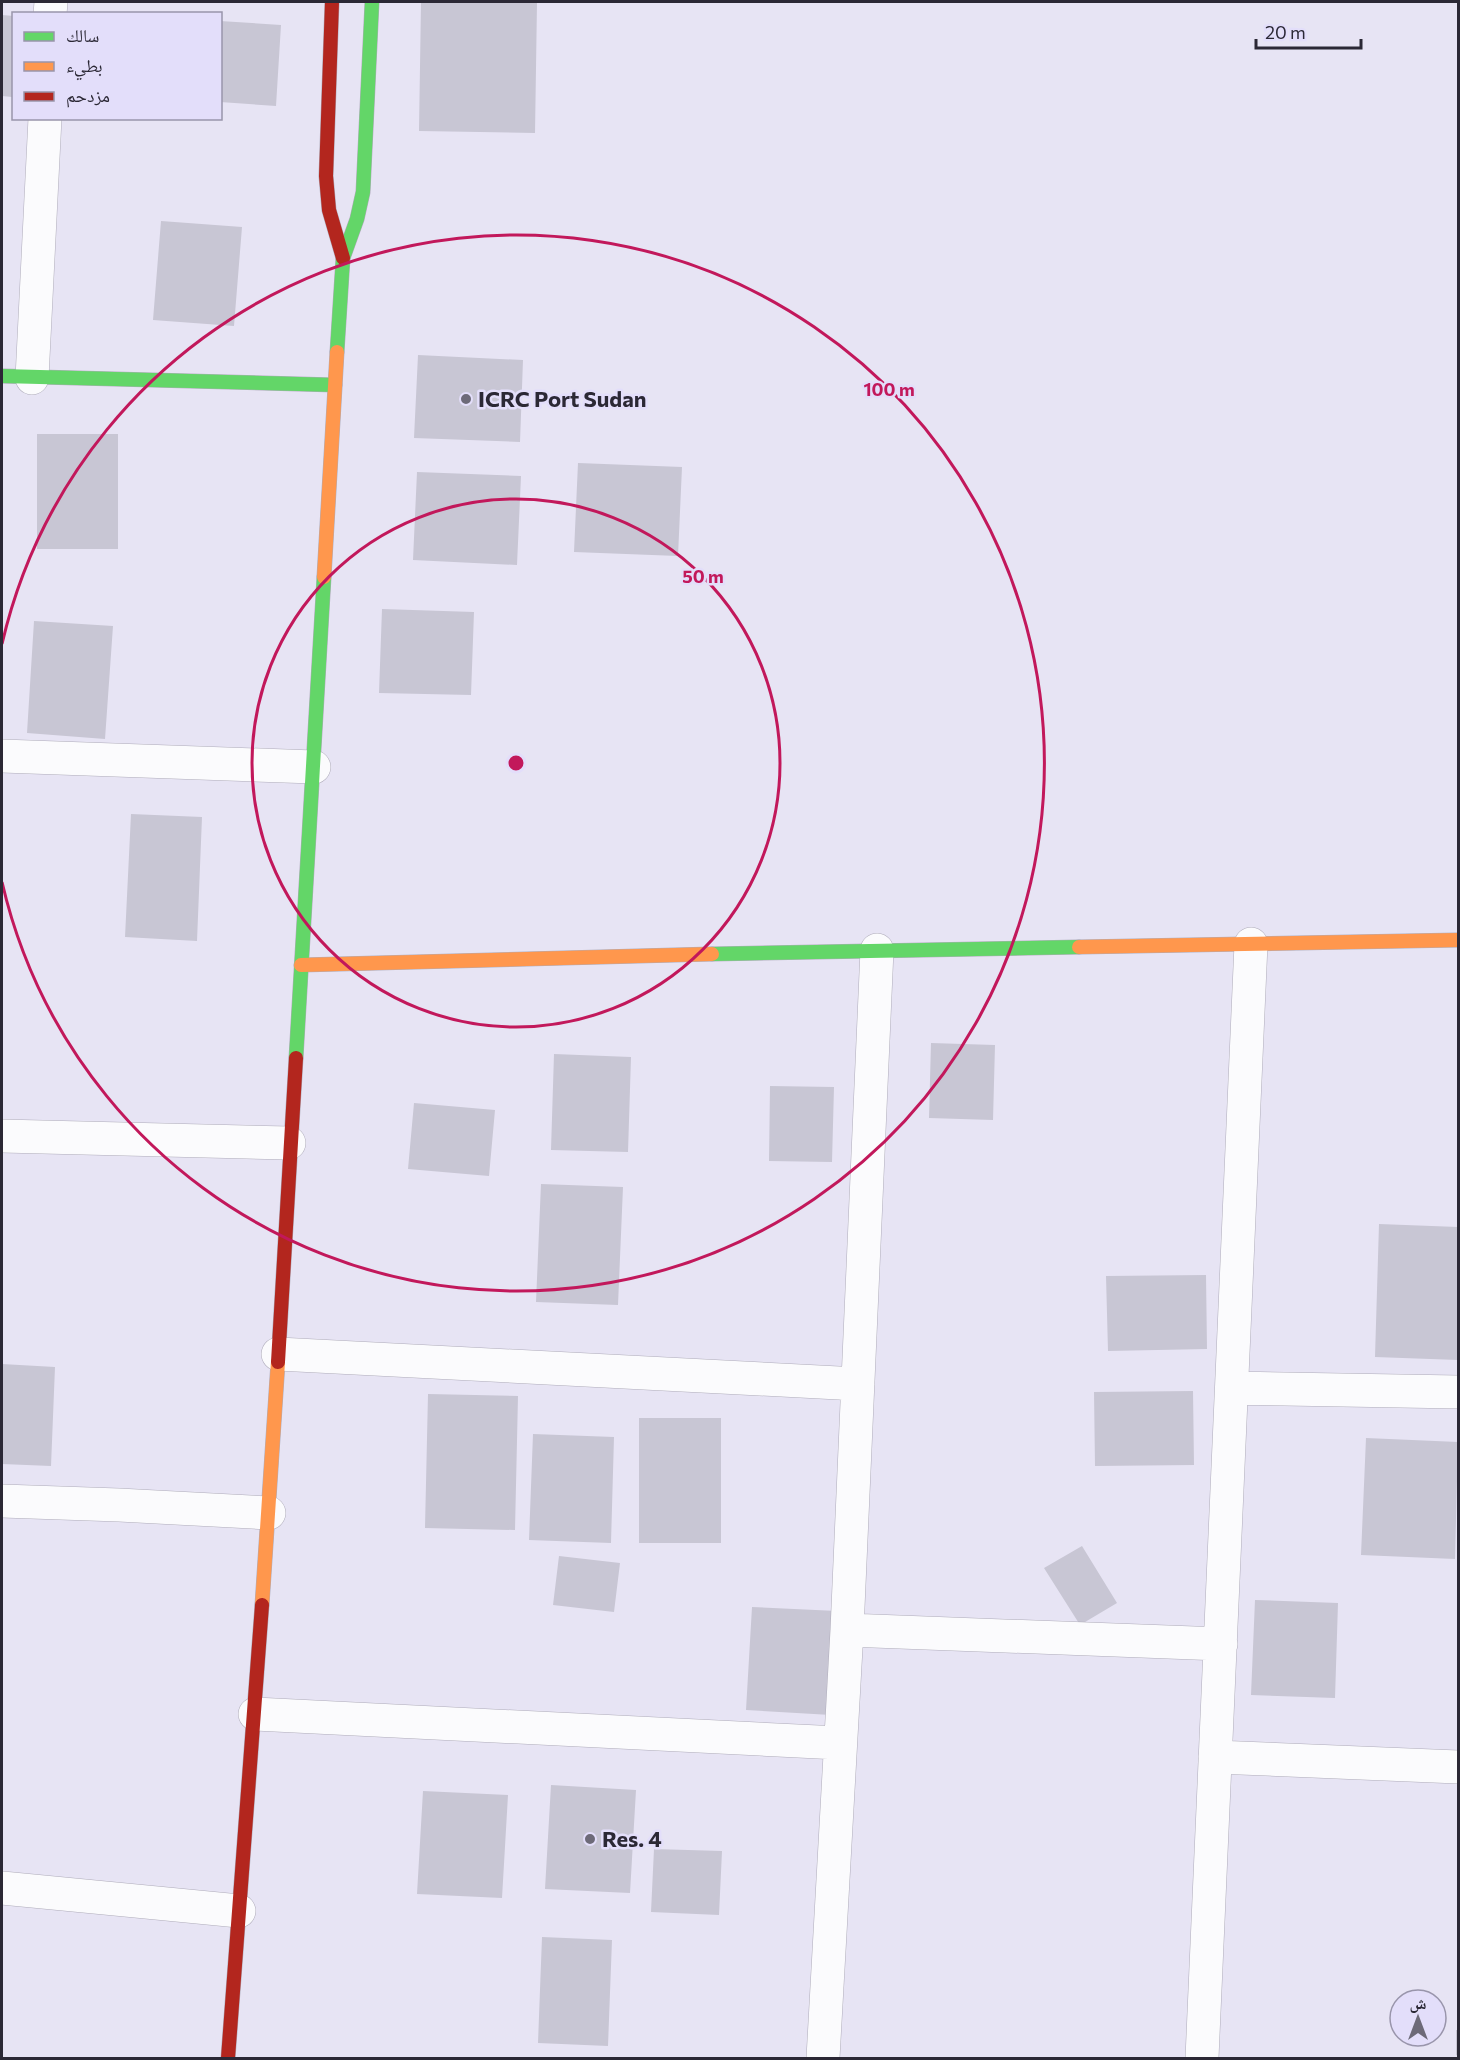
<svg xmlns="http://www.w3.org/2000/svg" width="1460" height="2060" font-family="Commissioner,'Noto Naskh Arabic',sans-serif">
<rect width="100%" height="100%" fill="#e7e4f4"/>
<path fill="#c8c6d4" d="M421,2l116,1 -2,130 -116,-2z
M2,15l12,1 -2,81 -10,-1z
M220,21l61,4 -5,81 -56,-4z
M161,221l81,6 -8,99 -81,-6z
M418,355l105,5 -3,82 -106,-4z
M37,434h81v115h-81z
M578,463l104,4 -4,89 -104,-4z
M417,472l104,4 -4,89 -104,-5z
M382,609l92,3 -3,83 -92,-2z
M34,621l79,5 -8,113 -78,-6z
M131,814l71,3 -5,124 -72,-4z
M931,1043l64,2 -2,75 -64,-2z
M554,1054l77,3 -3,95 -77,-2z
M770,1086l64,1 -2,75 -63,-1z
M414,1103l81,7 -6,66 -81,-7z
M541,1184l82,3 -5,118 -82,-3z
M1379,1224l79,3v133l-83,-3z
M1206,1275l1,74 -99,2 -2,-75z
M2,1364l53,3 -4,99 -49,-2z
M1193,1391l1,74 -99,1 -1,-74z
M428,1394l90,2 -3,134 -90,-2z
M639,1418h82v125h-82z
M533,1434l81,3 -3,106 -82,-3z
M1366,1438l92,4 -3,117 -94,-4z
M1082,1546l35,57 -37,22 -36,-57z
M559,1556l61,7 -6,49 -61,-7z
M1255,1600l83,3 -3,95 -84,-3z
M752,1607l85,4 -6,104 -85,-5z
M551,1785l85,5 -6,103 -85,-4z
M423,1791l85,4 -6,103 -85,-4z
M654,1849l68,2 -3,64 -68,-3z
M542,1937l70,3 -4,106 -70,-3z
M1456,2030h2v26l-2,-1z"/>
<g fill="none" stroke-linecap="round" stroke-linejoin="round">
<defs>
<path id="street" d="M50,14l1,-12
M32,378l13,-260
M2,756l312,11
M2,1136l287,7
M278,1354l580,30
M1232,1388l226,4
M2,1501l117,4 150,8
M847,1630l374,14
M255,1714l584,29
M1215,1757l243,10
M2,1888l237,23
M823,2058l24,-428 30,-680
M1202,2058l49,-1114"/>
<path id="fast" d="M337,352l6,-94 14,-39 6,-27 9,-190
M2,376l333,9
M712,954l367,-7
M296,1058l28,-481"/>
<path id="slow" d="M324,577l13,-225
M1079,947l379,-7
M301,965l411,-11
M262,1605l16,-243"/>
<path id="jam" d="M332,2l-6,174 3,34 14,48
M278,1362l18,-304
M228,2058l34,-453"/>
</defs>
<use href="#street" stroke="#afacba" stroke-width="34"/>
<use href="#fast" stroke="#afacba" stroke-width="15"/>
<use href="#slow" stroke="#afacba" stroke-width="15"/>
<use href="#jam" stroke="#afacba" stroke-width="15"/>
<use href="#street" stroke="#fbfbfd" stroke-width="33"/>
<use href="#fast" stroke="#63d668" stroke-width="14"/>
<use href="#slow" stroke="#ff974d" stroke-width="14"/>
<use href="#jam" stroke="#b3261e" stroke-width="14"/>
</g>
<g fill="none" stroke="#c2185b" stroke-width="3">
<circle cx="516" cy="763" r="264"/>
<path d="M2 644A528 528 0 1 1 2 882"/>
</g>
<g fill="#6d6a78" stroke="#e3defa" stroke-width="2">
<circle cx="466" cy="399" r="6"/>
<circle cx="590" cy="1839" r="6"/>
</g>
<g text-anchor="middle" stroke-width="5" stroke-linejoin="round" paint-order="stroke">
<g font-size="22" font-weight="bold" fill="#2b2835" stroke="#e3defa" text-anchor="start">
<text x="478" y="407">ICRC Port Sudan</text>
<text x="602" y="1847">Res. 4</text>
</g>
</g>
<circle cx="516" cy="763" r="9" fill="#c2185b" stroke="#e3defa" stroke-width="3"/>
<g font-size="18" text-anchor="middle" font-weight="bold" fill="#c2185b" stroke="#e3defa" stroke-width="5" stroke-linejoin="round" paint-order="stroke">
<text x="889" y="396">100 m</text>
<text x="703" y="583">50 m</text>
</g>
<rect width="1460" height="2060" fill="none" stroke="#2b2835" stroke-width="6"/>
<rect x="12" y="12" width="210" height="108" fill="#e3defa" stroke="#9995ab" stroke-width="1.5"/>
<rect x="24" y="32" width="30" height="9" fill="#63d668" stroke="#9995ab" stroke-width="1.5"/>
<text x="66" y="42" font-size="18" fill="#2b2835">سالك</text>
<rect x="24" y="62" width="30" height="9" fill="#ff974d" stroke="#9995ab" stroke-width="1.5"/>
<text x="66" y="72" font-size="18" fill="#2b2835">بطيء</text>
<rect x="24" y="92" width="30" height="9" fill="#b3261e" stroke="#9995ab" stroke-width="1.5"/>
<text x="66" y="102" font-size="18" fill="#2b2835">مزدحم</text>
<g transform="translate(1418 2018)"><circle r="28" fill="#e3defa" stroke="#9995ab" stroke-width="1.5"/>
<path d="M0-4.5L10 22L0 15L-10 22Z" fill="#6d6a78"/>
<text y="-9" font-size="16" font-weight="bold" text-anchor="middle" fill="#2b2835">ش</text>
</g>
<path d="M1256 39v9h105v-9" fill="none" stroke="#2b2835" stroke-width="3"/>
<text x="1265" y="39" font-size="18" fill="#2b2835" stroke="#e3defa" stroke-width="4.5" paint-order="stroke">20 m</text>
</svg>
